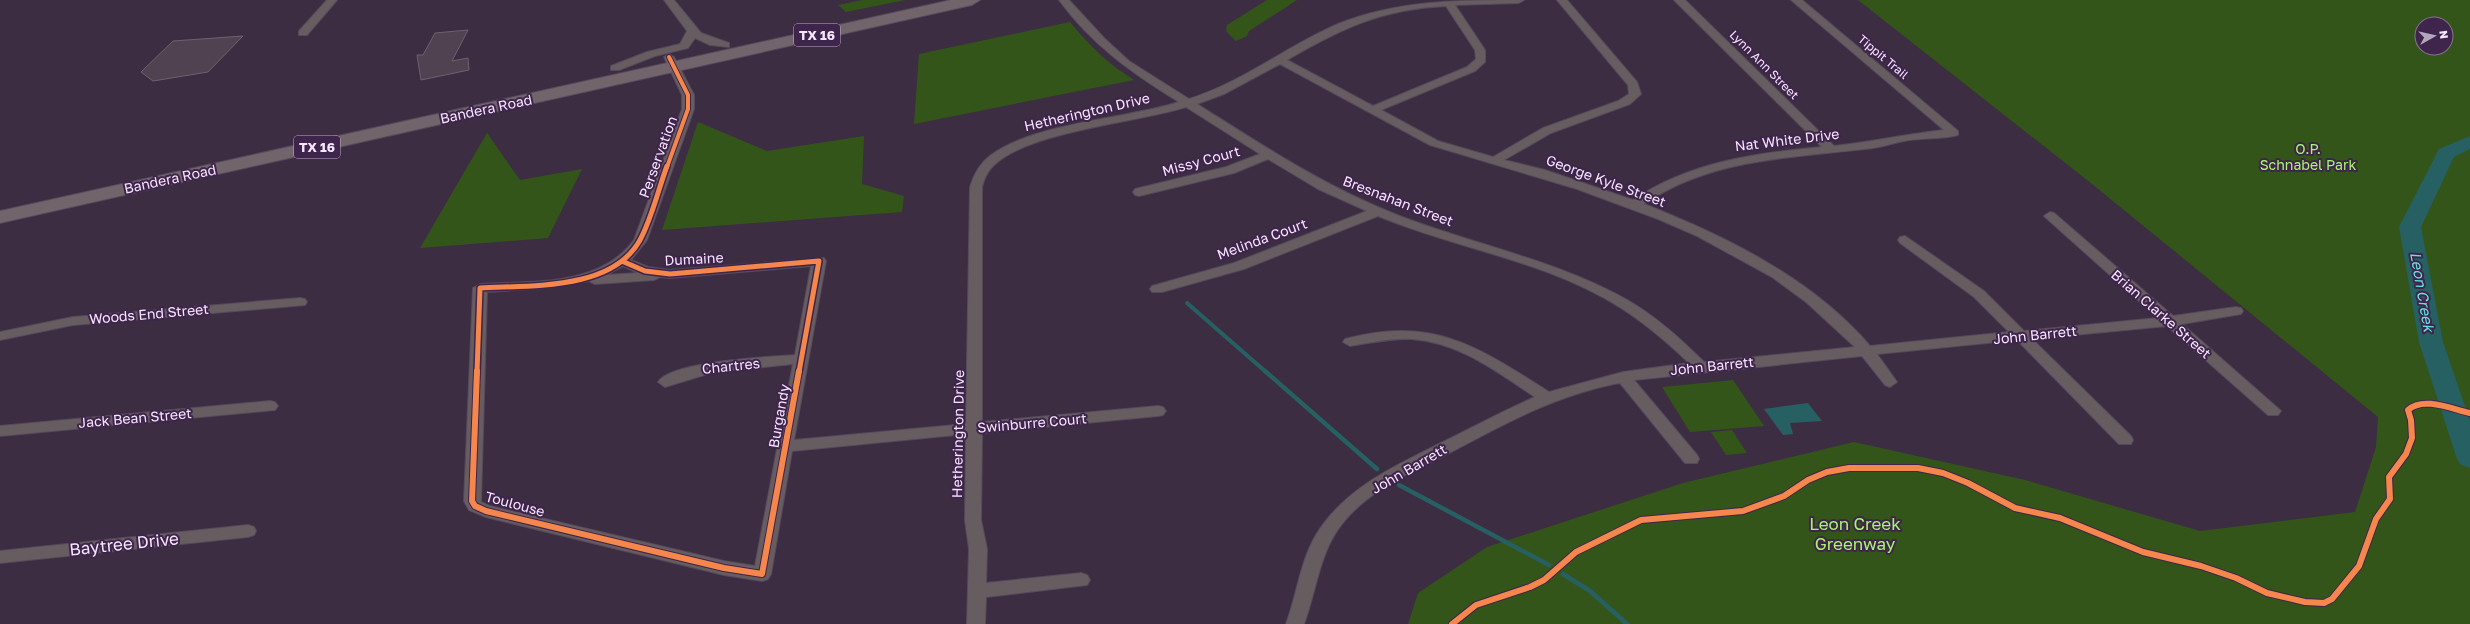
<svg xmlns="http://www.w3.org/2000/svg" width="2470" height="624" font-family="'Golos Text',sans-serif">
<rect width="100%" height="100%" fill="#3c2d42"/>
<path fill="#34551a" fill-rule="evenodd" d="M862,0h43l-59,12 -8,-7z
M1267,0h30l-48,31 -2,5 -11,5 -10,-10 1,-6z
M1858,0h612v624h-1062l10,-31 69,-46 196,-64 171,-41 171,38 175,51 155,-19 21,-65 2,-30 -286,-233zM2422,24h24v24h-24z
M1070,22c19,23 38,42 64,58l-220,44 5,-70z
M698,122l69,29 97,-15 -2,48 42,12 -2,16 -240,18z
M487,133l33,47 62,-11 -34,69 -128,10z
M1733,380l31,46 -74,6 -28,-45z
M1732,430l15,23 -21,2 -15,-23z"/>
<path fill="#276062" d="M1808,403l14,18 -32,2 3,11 -10,1 -19,-26z"/>
<g fill="none" stroke-linecap="round" stroke-linejoin="round">
<path stroke="#276062" stroke-width="4" d="M1187,303l79,69"/>
<path stroke="#276062" stroke-width="4.5" d="M1265,371l112,98
M1399,485l150,80
M1563,574l27,17 37,33"/>
<path fill="#276062" fill-rule="evenodd" d="M2470,136v13l-16,8 -33,70 22,115 27,79v47l-9,-3 -4,-6 -38,-117 -20,-115 40,-78z"/>
</g>
<path fill="#514252" stroke="#6f6070" d="M468,30l-16,31 16,-3 1,12 -48,10 -4,-25h6l12,-22z
M243,36l-35,36 -55,9 -12,-9 32,-31z"/>
<g fill="none" stroke-linecap="round" stroke-linejoin="round">
<defs>
<path id="street" d="M327,0h10l-30,35h-8v-4z
M664,0h10l27,33 28,10v4l-19,-2 -15,-7 -7,10 -33,8 -36,14h-8v-4l36,-14 33,-8 7,-13z
M1059,0h10l35,38 25,23 60,38c54,-17 98,-53 149,-75 60,-24 122,-24 186,-24l-5,3 -64,2 30,45v12l-10,9 -94,39 57,31 55,16 50,-29 75,-27 11,-7 -1,-9 -71,-85h10l70,82 4,12 -11,10 -79,29 -47,27 41,10 88,30c57,-38 122,-47 189,-53l-148,-147h11l149,146c37,-4 73,-12 110,-16l-153,-130h11l156,131v4c-15,4 -32,3 -48,5 -15,2 -30,8 -45,9 -77,9 -155,10 -221,55 81,32 168,74 226,142l139,-14 -35,-35 -74,-54 -2,-3 2,-3 5,-1 79,55 40,40 134,-13 -114,-102 6,-4 4,1 119,103 63,-9 5,1 2,3 -2,3 -59,10 99,87 -3,4h-10l-101,-89 -135,13 99,97 2,4 -2,4h-12l-102,-104 -140,14 20,28 -7,5 -5,-2 -23,-29 -228,24 63,75 2,4 -2,4h-12l-65,-80 -6,1c-59,12 -108,39 -161,67 -39,20 -88,40 -114,77 -20,28 -23,64 -35,96h-18c11,-29 14,-62 30,-89 30,-50 88,-73 137,-98 28,-14 54,-28 82,-40 -38,-25 -76,-55 -124,-58 -20,-1 -41,4 -61,7l-7,-4 2,-3c88,-23 132,7 204,53l74,-20 66,-9c-22,-21 -43,-39 -68,-55 -73,-47 -164,-59 -243,-92l-134,53 -82,23h-10l-2,-3 2,-3 82,-23 133,-52 -49,-22 -50,-30 -34,14 -95,23 -4,-1 -2,-3 2,-3 91,-22 34,-13 -74,-47c-50,16 -158,24 -193,59 -6,6 -9,13 -11,21v235l176,-16 5,1 3,4 -3,4 -5,1 -176,17 -1,87 6,29 -1,34 95,-10 6,2 3,5 -3,5 -101,12 -1,27h-18l2,-75 -4,-29 1,-86 -174,17 -21,123 -3,5 -6,2 -38,-6 -238,-58 -17,-7 -5,-9 9,-213 7,-4c52,-3 120,3 154,-44l48,-131v-14l-18,-38 5,-3 5,3 20,38v14l-47,131 -16,20 17,7 22,3 154,-12 2,3 -32,179 172,-16 4,-237c4,-13 10,-24 21,-32 44,-32 134,-36 188,-53 -47,-29 -87,-57 -120,-102zM1446,6l29,44 1,9 -9,8 -94,39 -86,-46c55,-32 95,-51 159,-54zM1280,64l150,81 147,44 81,30 39,17 75,41 34,25 49,45 -151,15c-23,-23 -46,-44 -75,-61 -72,-41 -155,-56 -232,-86 -72,-28 -135,-70 -200,-111l27,-10zM623,266l15,7 -32,2zM811,266l-16,89c-26,2 -124,6 -137,27l7,5 49,-15 79,-8 -38,202 -31,-5 -234,-55 -9,-4 6,-210 59,-4 43,-7 6,3 59,-4 6,-3 10,1z
M300,298l5,1 2,3 -2,3 -232,20 -73,15v-8l73,-15z
M270,401l5,1 3,4 -3,4 -275,26v-10z
M248,525l6,2 2,4 -2,4 -6,2 -248,26v-12z"/>
<path id="primary" d="M951,0h29l-8,5 -972,218v-12z"/>
</defs>
<use href="#street" stroke="#55495b" stroke-width="2"/>
<use href="#primary" stroke="#55495b" stroke-width="2"/>
<use href="#street" fill="#675d61" fill-rule="evenodd"/>
<use href="#primary" fill="#72646b" fill-rule="evenodd"/>
<defs>
<path id="cycleway-far2" d="M667,167l21,-58v-14l-19,-38"/>
<path id="cycleway-far1" d="M624,262l21,9 25,3 149,-13 -20,111
M477,372l3,-84c50,-3 132,3 160,-48 12,-22 18,-50 27,-74"/>
<path id="cycleway" d="M477,371l-5,130 3,5 11,5 238,57 38,6 37,-203
M1452,624l24,-19 54,-18 14,-7 32,-28 65,-32 102,-9 41,-15 24,-16 19,-8 22,-4h69l25,5 25,10 47,25 45,10 83,34 58,14 35,12 31,15 38,9 19,1 8,-4 27,-33 17,-47 14,-20 -1,-22 17,-23 6,-16 -1,-18 -3,-10c15,-14 44,-1 62,3"/>
</defs>
<use href="#cycleway-far2" stroke="#3f244b" stroke-width="6"/>
<use href="#cycleway-far1" stroke="#3f244b" stroke-width="8"/>
<use href="#cycleway" stroke="#3f244b" stroke-width="8"/>
<use href="#cycleway-far2" stroke="#f5874c" stroke-width="4"/>
<use href="#cycleway-far1" stroke="#f5874c" stroke-width="5"/>
<use href="#cycleway" stroke="#f5874c" stroke-width="6"/>
</g>
<g text-anchor="middle" stroke-width="4" stroke-linejoin="round" paint-order="stroke">
<g font-size="12" fill="#f6e6ff" stroke="#3f244b">
<text transform="translate(1883 57) rotate(40)" y="4">Tippit Trail</text>
<text transform="translate(1764 65) rotate(45)" y="4">Lynn Ann Street</text>
</g>
<g fill="#3f244b" stroke="#bfacc9" stroke-width="1">
<rect x="794" y="24" width="46" height="22" rx="3"/>
<rect x="294" y="136" width="46" height="22" rx="3"/>
</g>
<g font-size="13" font-weight="bold" fill="#f6e6ff">
<text x="817" y="40">TX 16</text>
<text x="317" y="152">TX 16</text>
</g>
<g font-size="14" fill="#f6e6ff" stroke="#3f244b">
<text transform="translate(486 109) rotate(-12)" y="5">Bandera Road</text>
<text transform="translate(1087 112) rotate(-13)" y="5">Hetherington Drive</text>
<text transform="translate(1787 140) rotate(-7)" y="5">Nat White Drive</text>
<text transform="translate(658 157) rotate(-70)" y="5">Perservation</text>
<text transform="translate(1201 161) rotate(-15)" y="5">Missy Court</text>
<text transform="translate(170 179) rotate(-12)" y="5">Bandera Road</text>
<text transform="translate(1606 181) rotate(20)" y="5">George Kyle Street</text>
<text transform="translate(1398 201) rotate(21)" y="5">Bresnahan Street</text>
<text transform="translate(1262 239) rotate(-20)" y="5">Melinda Court</text>
<text transform="translate(694 259) rotate(-3)" y="5">Dumaine</text>
<text transform="translate(149 314) rotate(-5)" y="5">Woods End Street</text>
<text transform="translate(2161 314) rotate(41)" y="5">Brian Clarke Street</text>
<text transform="translate(2035 335) rotate(-6)" y="5">John Barrett</text>
<text transform="translate(731 366) rotate(-6)" y="5">Chartres</text>
<text transform="translate(1712 366) rotate(-6)" y="5">John Barrett</text>
<text transform="translate(779 416) rotate(-80)" y="5">Burgandy</text>
<text transform="translate(135 418) rotate(-5)" y="5">Jack Bean Street</text>
<text transform="translate(1032 423) rotate(-5)" y="5">Swinburre Court</text>
<text transform="translate(958 434) rotate(-89)" y="5">Hetherington Drive</text>
<text transform="translate(1409 469) rotate(-30)" y="5">John Barrett</text>
<text transform="translate(515 504) rotate(15)" y="5">Toulouse</text>
</g>
<g font-size="14" fill="#a5f86d" stroke="#3f244b">
<text x="2308" y="154">O.P.<tspan x="2308" dy="16">Schnabel Park</tspan></text>
</g>
<g font-size="15" font-style="italic" fill="#61e4e3" stroke="#3f244b">
<text transform="translate(2422 292) rotate(80)" y="5">Leon Creek</text>
</g>
<g font-size="17" fill="#a5f86d" stroke="#3f244b">
<text x="1855" y="530">Leon Creek<tspan x="1855" dy="20">Greenway</tspan></text>
</g>
<g font-size="17" fill="#f6e6ff" stroke="#3f244b">
<text transform="translate(124 544) rotate(-6)" y="6">Baytree Drive</text>
</g>
</g>
<g transform="translate(2434 36) rotate(82)"><circle r="19" fill="#3f244b" stroke="#887293"/>
<path d="M0-3L7 15L0 10L-7 15Z" fill="#b5a5bd"/>
<text y="-6" font-size="11" font-weight="bold" text-anchor="middle" fill="#f6e6ff">N</text>
</g>
</svg>
